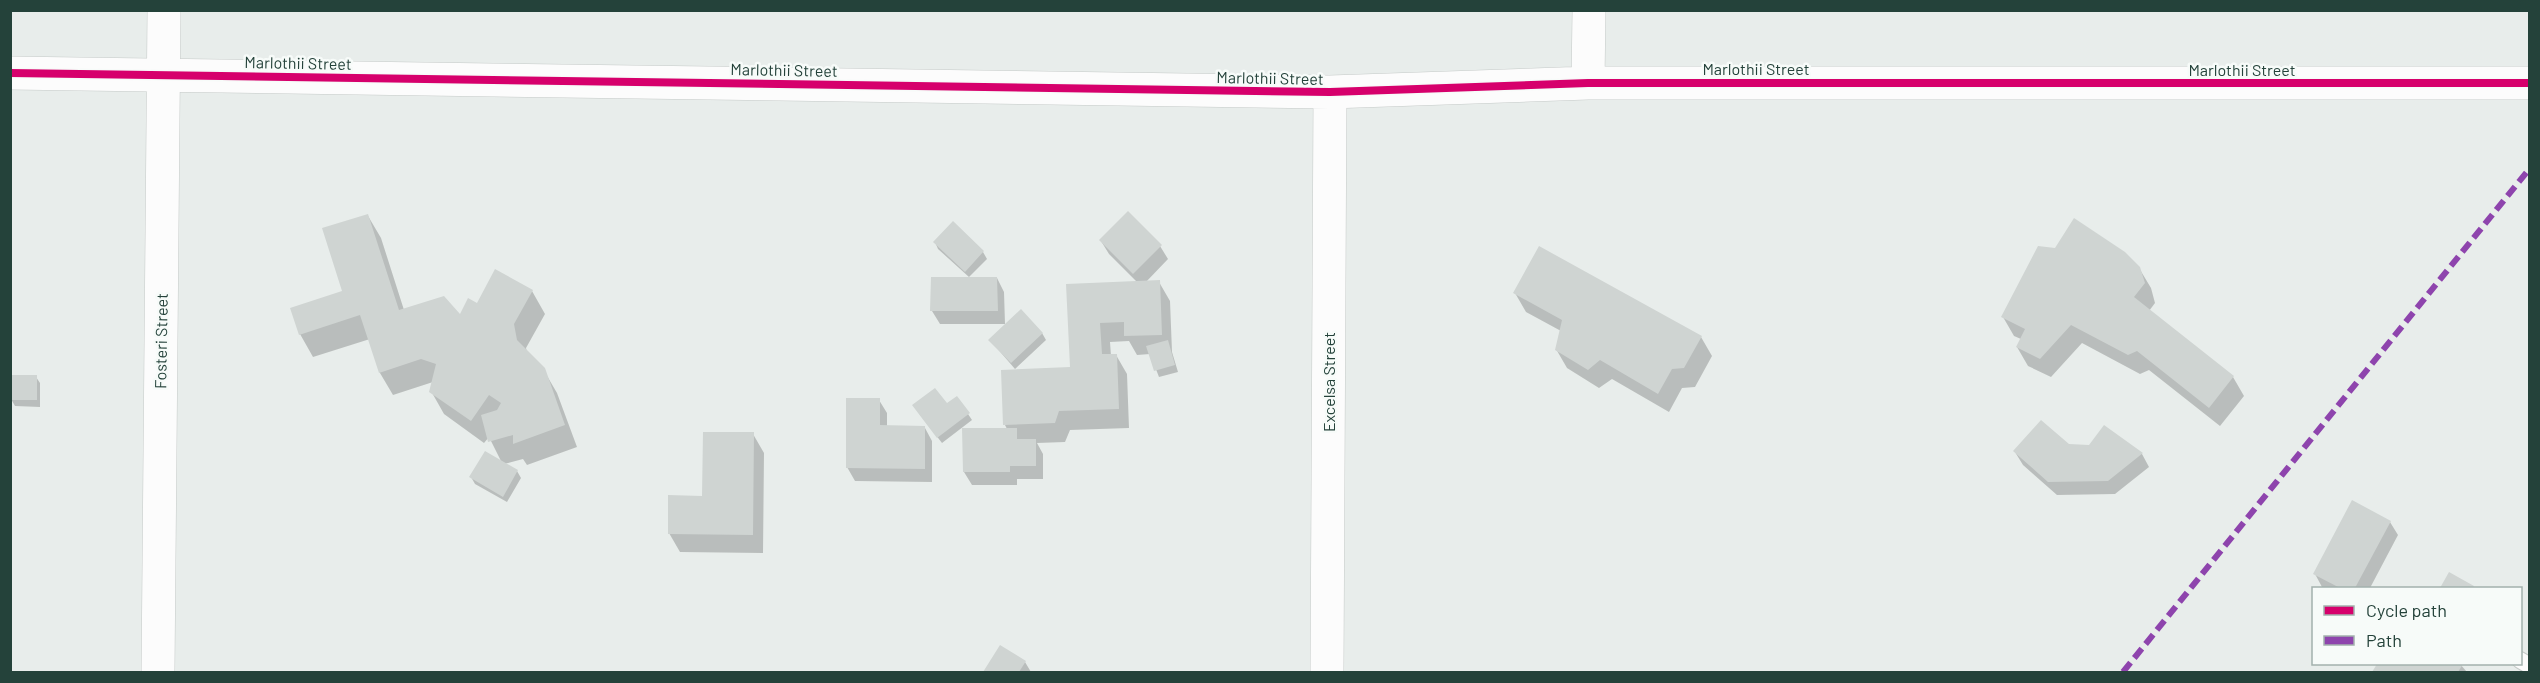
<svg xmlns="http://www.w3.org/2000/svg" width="2540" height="683" font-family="Barlow,sans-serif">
<rect width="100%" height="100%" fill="#e8edeb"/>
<path fill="#0003" d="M368,216l13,22 23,72 56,7 17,-12 55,-14 13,23 -19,34 1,5 16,16 14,24 20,54 -50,18 -4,-6 -19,5 13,7 4,7 -14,24 -32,-18 -4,-7 31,-14 -13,-26 -5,6 -40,-29 -13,-23 2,-9 -40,13 -13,-22 -10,-34 -57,18 -13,-23 44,-42z
M953,223l30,29 4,7 -18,18 -31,-28 -3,-7z
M1101,241l59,5 8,13 -23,24 14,-1 11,19 2,51 6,20 -19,5 -9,-23 -13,1 -8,-14 -19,1 1,14 5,-1 11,19 2,54 -59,2 -5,12 -28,1 6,11v25h-26v6h-45l-8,-13 43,-43 -2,-4 66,-56 -4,-83 71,-3 -29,-29z
M2139,268l12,20 4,15 -6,8 84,66 11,19 -24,30 -71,-56 -9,4 -58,-31 -31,34 -23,-11 -11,-19 4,-8 -7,-3 -11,-19z
M997,278l7,14 1,32h-65l-8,-13z
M1515,293l186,44 11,19 -17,31 -13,1 -13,24 -57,-33 -13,9 -32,-20 -11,-19 5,-18 -35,-19z
M1042,333l4,7 -31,29 -25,-29z
M36,377l4,6v24l-25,-1 -4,-7z
M879,400l8,13v14l38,1 7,13v41l-77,-1 -8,-14z
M947,405l21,9 4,6 -30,23 -24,-31z
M2104,427l38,27 7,13 -34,27 -58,1 -34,-30 -8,-13 54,-6h21z
M753,434l11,19 -1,100 -83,-1 -11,-19 35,-35z
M2390,522l8,13 -28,53 -48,-1 -7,-13z
M1001,647l24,15 6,10h-46z
M2376,664h84l7,8h-93l4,-7z"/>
<path fill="#cfd4d2" d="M1128,211l34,34 -29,29 -34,-34z
M368,214l31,96 45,-14 16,18 8,-16 9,5 18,-34 38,21 -19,34 3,16 28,28 20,57 -52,19v-9l-25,7 -7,-27 16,-5 4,-7 -12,-8 -18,26 -42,-29 7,-28 -15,-5 -42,14 -19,-58 -61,20 -9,-27 52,-17 -20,-63z
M2074,218l51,34 15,15 5,16 -11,14 100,79 -25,32 -72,-57 -9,4 -57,-30 -31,34 -24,-12 9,-18 -24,-12 37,-71 17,2z
M953,221l31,30 -19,21 -32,-30z
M1539,246l163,90 -18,32 -12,1 -14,25 -58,-34 -12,10 -33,-20 7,-30 -49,-27z
M931,277h66l1,34h-68z
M1160,280l2,55 -38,1v-14l-24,1 2,31h15l2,55 -60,2 -4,12 -52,2 -2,-55 69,-3 -4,-83z
M1021,309l22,24 -32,30 -23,-23z
M1168,340l7,25 -21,6 -8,-25z
M10,375h27v25h-27z
M935,388l12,15 10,-7 13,17 -33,25 -25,-33z
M846,398h34v27l45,1v43l-79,-1z
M2041,420l28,24 20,1 15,-20 39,28 -35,28 -60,1 -35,-31z
M962,428h55v11h19v27h-26v6h-47z
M703,432h51l-1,103 -85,-1v-39l34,1z
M485,451l33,19 -15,27 -34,-20z
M2352,500l39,21 -36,67h-15l-27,-14z
M2449,572l25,14 -1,2h-33z
M1000,645l26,16 -7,11h-36z
M2377,664h86l-5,8h-86z"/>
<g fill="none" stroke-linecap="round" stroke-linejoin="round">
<defs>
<path id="service" d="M2520,660l10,6"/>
<path id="minor" d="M10,73l1320,19 258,-9h942
M1588,83l1,-73
M158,672l6,-662
M1327,672l3,-580"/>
</defs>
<use href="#service" stroke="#c5cac8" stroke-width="18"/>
<use href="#minor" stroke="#c5cac8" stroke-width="34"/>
<use href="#service" stroke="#fcfcfc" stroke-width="16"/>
<use href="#minor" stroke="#fcfcfc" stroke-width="33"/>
<path stroke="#8e44ad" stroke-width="6" stroke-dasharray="12 6" stroke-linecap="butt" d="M2123,672l407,-504"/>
<defs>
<path id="cycleway" d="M10,73l1320,19 258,-9h942"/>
</defs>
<use href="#cycleway" stroke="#f7fbf9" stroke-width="11"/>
<use href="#cycleway" stroke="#d6006c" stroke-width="8"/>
</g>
<g text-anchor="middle" stroke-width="5" stroke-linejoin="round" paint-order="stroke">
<g font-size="16" fill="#24423a" stroke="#f7fbf9">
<text transform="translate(298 63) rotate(1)" y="6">Marlothii Street</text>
<text x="1756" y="75">Marlothii Street</text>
<text transform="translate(784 70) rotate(1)" y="6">Marlothii Street</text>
<text x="2242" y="76">Marlothii Street</text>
<text transform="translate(1270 78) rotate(1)" y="6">Marlothii Street</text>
<text transform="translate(161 341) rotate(-89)" y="6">Fosteri Street</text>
<text transform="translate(1329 382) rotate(-90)" y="6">Excelsa Street</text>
</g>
</g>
<rect width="2540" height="683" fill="none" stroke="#24423a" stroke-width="24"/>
<rect x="2312" y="587" width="210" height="78" fill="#f7fbf9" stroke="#a3b1ad" stroke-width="1.5"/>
<rect x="2324" y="606" width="30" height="9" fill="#d6006c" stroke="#a3b1ad" stroke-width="1.5"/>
<text x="2366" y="617" font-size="18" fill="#24423a">Cycle path</text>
<rect x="2324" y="636" width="30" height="9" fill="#8e44ad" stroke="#a3b1ad" stroke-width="1.5"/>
<text x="2366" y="647" font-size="18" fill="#24423a">Path</text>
</svg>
